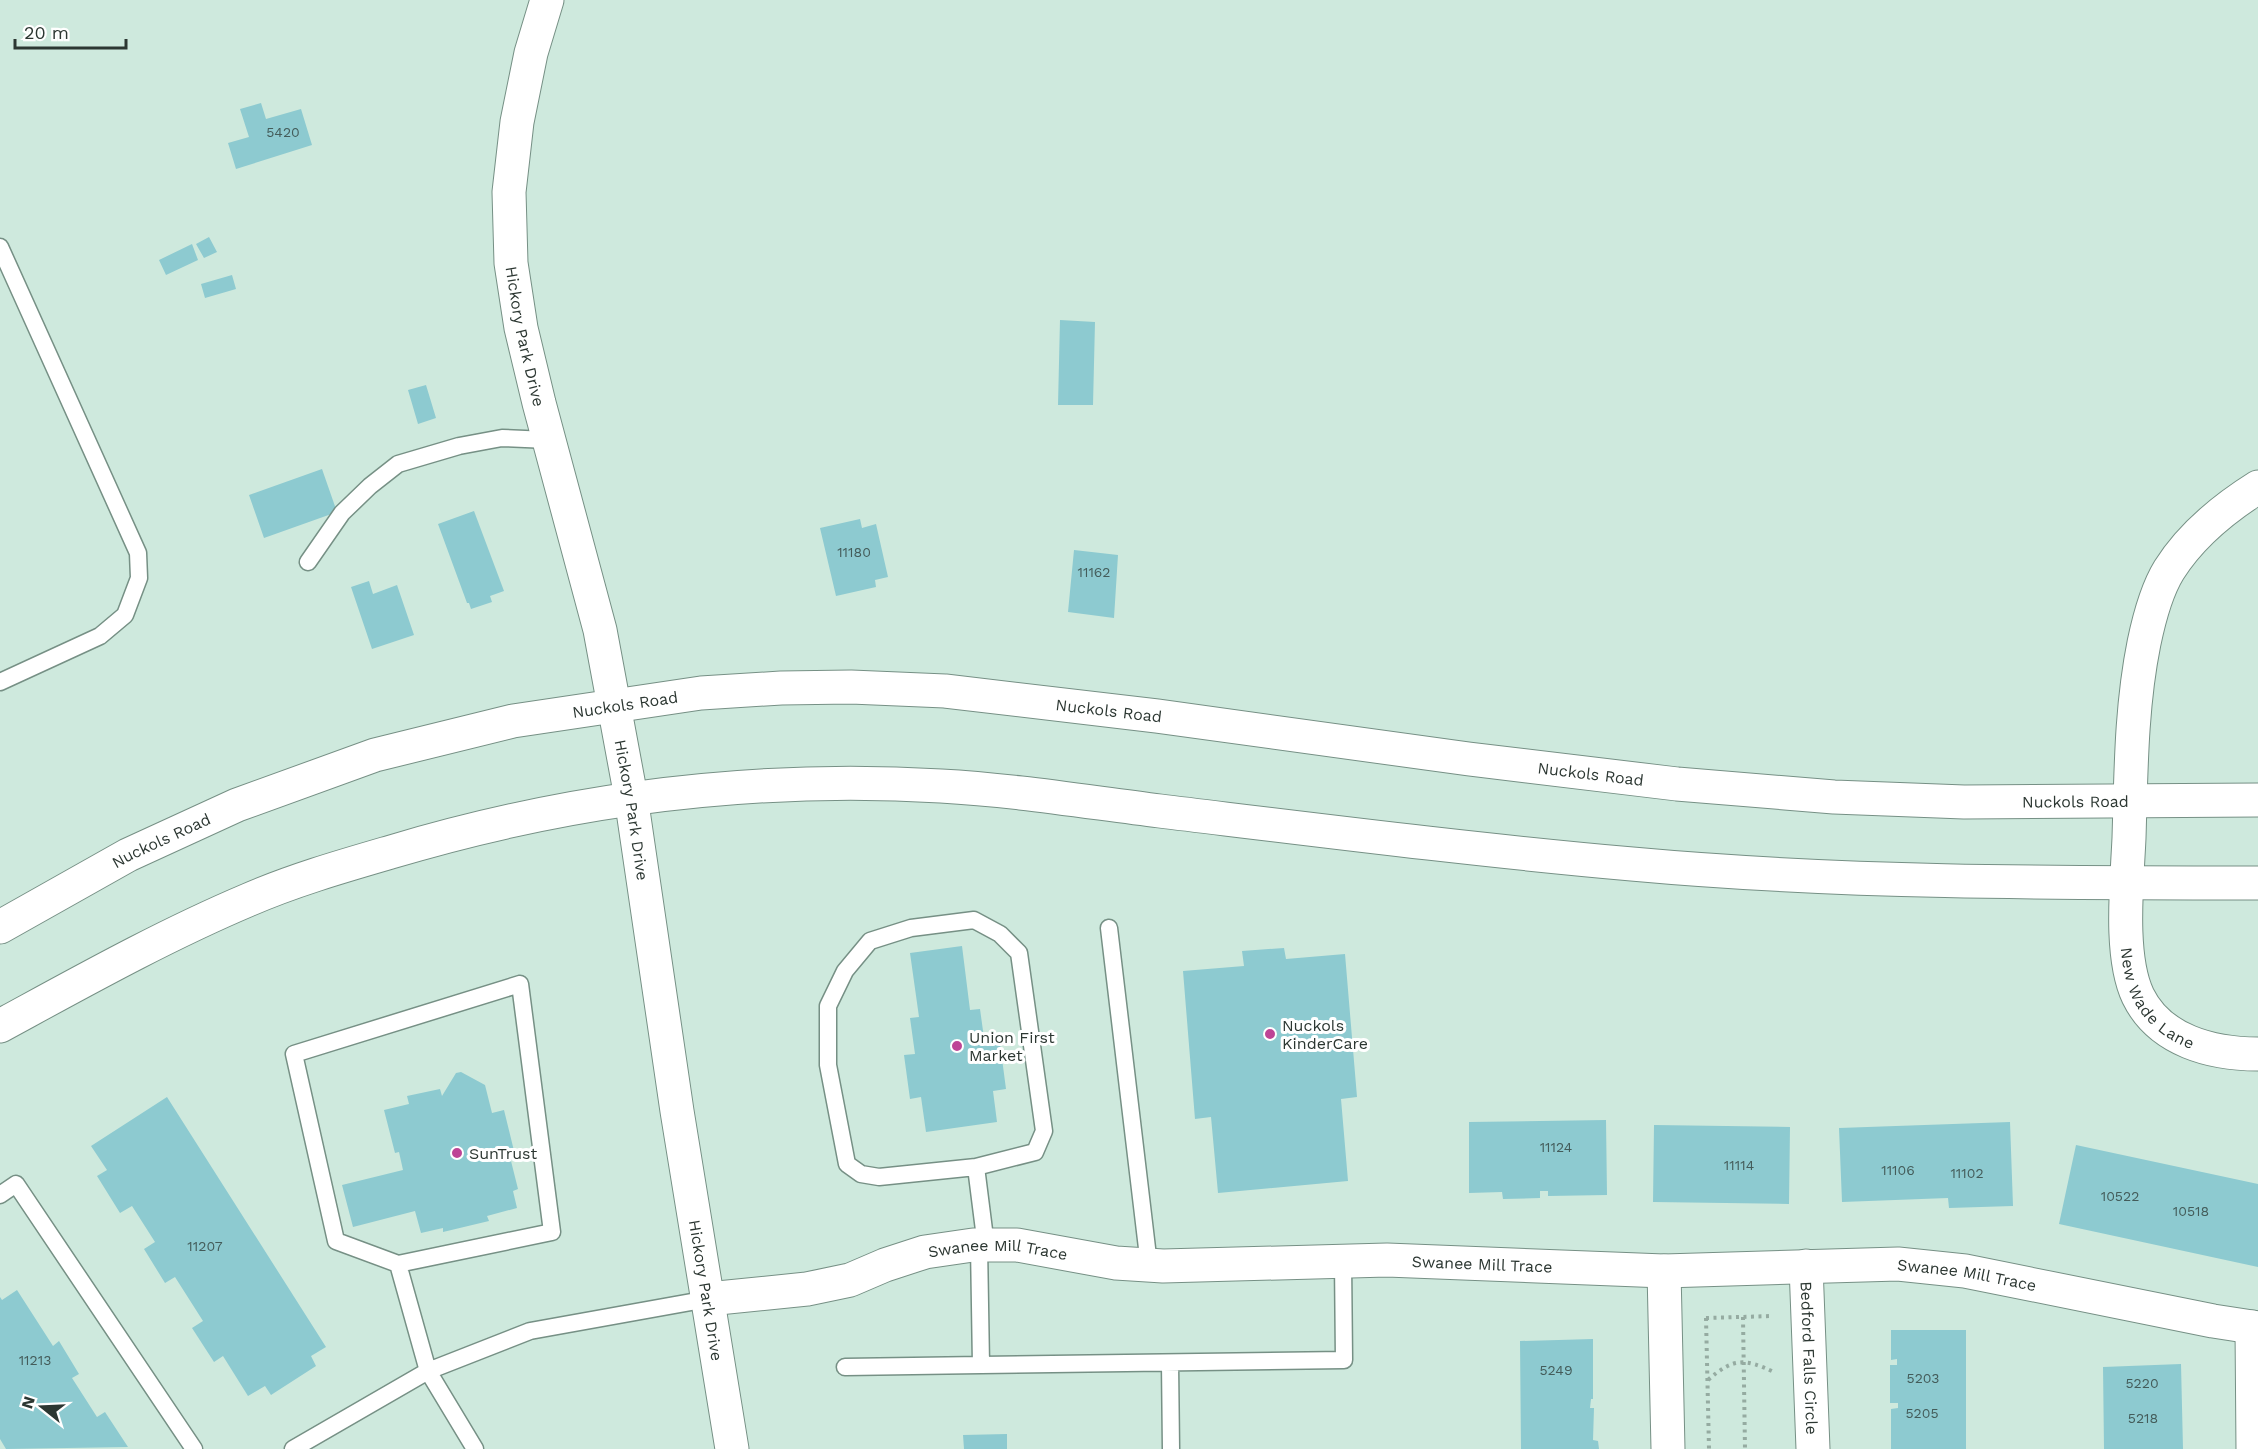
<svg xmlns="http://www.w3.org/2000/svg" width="2258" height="1449" font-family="'Work Sans',sans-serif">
<rect width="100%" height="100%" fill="#cee9dd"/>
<path fill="#8dcad0" d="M261,103l5,16 35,-10 11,36 -76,24 -8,-26 21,-6 -9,-28z
M209,237l8,15 -13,6 -8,-14z
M192,244l6,16 -32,15 -7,-15z
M232,275l4,14 -31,9 -4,-14z
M1060,320l35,2 -2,83h-35z
M426,385l10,33 -18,6 -10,-34z
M322,469l15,43 -73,26 -15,-43z
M474,511l30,80 -14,5 2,6 -21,7 -2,-6h-2l-29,-79z
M860,519l2,9 14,-4 12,53 -13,3 1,7 -40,9 -16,-68z
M1074,550l44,5 -4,63 -46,-6z
M369,581l4,13 24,-9 17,50 -42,14 -21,-62z
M962,946l8,64 10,-1 4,29 15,-2 7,53 -13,2 4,31 -71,10 -5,-35 -11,2 -6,-44 11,-1 -5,-36 9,-1 -9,-64z
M1284,948l2,11 59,-5 12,143 -16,2 7,82 -130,12 -7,-76 -16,2 -12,-148 61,-5 -2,-15z
M461,1072l24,13 7,28 12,-3 11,45 -5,2 8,32 -5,2 4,17 -30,8 2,5 -46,11v-4l-22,5 -6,-22 -62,16 -11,-42 61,-15 -4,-18 -4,1 -11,-43 25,-6 -2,-8 33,-7 2,7 14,-23z
M167,1097l159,250 -15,9 5,10 -45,29 -6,-9 -17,10 -25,-40 -9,6 -22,-34 11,-7 -28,-44 -10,6 -21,-34 11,-7 -23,-36 -12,7 -23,-37 10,-6 -16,-24z
M1606,1120l1,75 -59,1v-5h-8v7l-37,1 -1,-7 -33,1v-71z
M2010,1122l3,84 -64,2 -1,-10 -106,4 -3,-74z
M1654,1125l136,2 -1,77 -136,-2z
M2076,1145l182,39v83l-199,-43z
M17,1290l36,56 6,-5 20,33 -7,4 25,39 8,-5 23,35 -122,2 -6,-10v-142l2,3z
M1891,1330h75v119h-75v-40l7,-1v-5h-8v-38h7v-6l-6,1z
M1593,1339v60h-2l-1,9h4l-1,32 5,1 1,8h-78l-1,-108z
M2181,1364l2,85h-79l-1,-82z
M1007,1434v15h-43l-1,-14z"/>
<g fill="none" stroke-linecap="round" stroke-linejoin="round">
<defs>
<path id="service" d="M0,247l138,306 1,25 -14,37 -25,21 -100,46
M308,562l34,-49 28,-27 28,-22 61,-18 43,-8 46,2
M974,920l26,14 19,19 25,178 -9,21 -59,15 -97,10 -18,-3 -14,-10 -19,-99v-59l17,-35 25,-30 41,-13z
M1109,928l40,337
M976,1167l10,79
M0,1195l16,-11 178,265
M1170,1363l1,86
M981,1365l363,-5 -1,-99
M845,1367l136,-2 -2,-120
M293,1449l135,-78 -30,-107 154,-32 -32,-248 -226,70 42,187 62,23
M475,1449l-47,-78 102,-40 178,-32"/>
<g id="minor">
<path id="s1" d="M2258,487c-35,22 -67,48 -89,83 -13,21 -20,49 -25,73 -13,64 -13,130 -15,195 -2,45 -10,118 9,158 22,45 74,58 120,58"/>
<path id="s2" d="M1806,1266l7,183"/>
<path d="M1664,1271l4,178"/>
<path id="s3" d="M708,1299l99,-10 43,-9 35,-15 40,-13 48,-7h44l99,18 47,3 224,-6 277,11 234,-7 67,7 248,50 45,7"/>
<path d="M2252,1327l1,122"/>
</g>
<g id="tertiary">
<path id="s4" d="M547,0l-16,53 -14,69 -8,70 2,71 10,65 18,75 61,227 31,167 46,314 55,338"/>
</g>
<g id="secondary">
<path id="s5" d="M0,927l128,-72 109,-50 138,-50 138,-34 188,-28 80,-5 70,-1 94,4 212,25 312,43 208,25 157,13 130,5 294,-2"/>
<path d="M0,1026c81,-44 163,-90 248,-126 46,-20 95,-34 143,-48 180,-54 361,-77 550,-66 73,4 146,16 219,25 157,19 314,39 472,53 208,19 418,19 626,19"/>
</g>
</defs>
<use href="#service" stroke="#769085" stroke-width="19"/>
<use href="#minor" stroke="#769085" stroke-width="35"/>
<use href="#tertiary" stroke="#769085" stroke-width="35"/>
<use href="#secondary" stroke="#769085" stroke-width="35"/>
<path stroke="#95aba1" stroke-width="4" stroke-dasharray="3 4.5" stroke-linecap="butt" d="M1743,1317l2,132
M1706,1318l3,131
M1706,1318l67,-2
M1708,1380c25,-22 36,-22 66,-8"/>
<use href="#service" stroke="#fff" stroke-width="16"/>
<use href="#minor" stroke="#fff" stroke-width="33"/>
<use href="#tertiary" stroke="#fff" stroke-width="33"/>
<use href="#secondary" stroke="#fff" stroke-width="33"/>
</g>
<g fill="#be4496" stroke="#fff" stroke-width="2">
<circle cx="1270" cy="1034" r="6"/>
<circle cx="957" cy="1046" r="6"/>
<circle cx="457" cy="1153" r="6"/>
</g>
<g text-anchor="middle" stroke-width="6" stroke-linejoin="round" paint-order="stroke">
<g font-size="14" fill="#445c5a">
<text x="283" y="137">5420</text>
<text x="854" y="557">11180</text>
<text x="1094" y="577">11162</text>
<text x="1556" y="1152">11124</text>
<text x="1739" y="1170">11114</text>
<text x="1898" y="1175">11106</text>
<text x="1967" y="1178">11102</text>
<text x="2120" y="1201">10522</text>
<text x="2191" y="1216">10518</text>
<text x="205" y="1251">11207</text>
<text x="35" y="1365">11213</text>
<text x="1556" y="1375">5249</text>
<text x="1923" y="1383">5203</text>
<text x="2142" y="1388">5220</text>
<text x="1922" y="1418">5205</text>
<text x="2143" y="1423">5218</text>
</g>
<g font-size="16" fill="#2c3732" stroke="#fff">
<text dy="6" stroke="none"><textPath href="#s4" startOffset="342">Hickory Park Drive</textPath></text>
<text dy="6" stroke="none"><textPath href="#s5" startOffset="669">Nuckols Road</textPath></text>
<text dy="6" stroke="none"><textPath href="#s5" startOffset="1155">Nuckols Road</textPath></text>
<text dy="6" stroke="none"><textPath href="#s5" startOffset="1641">Nuckols Road</textPath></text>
<text dy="6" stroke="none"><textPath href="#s5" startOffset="2127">Nuckols Road</textPath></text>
<text dy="6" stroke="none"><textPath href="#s4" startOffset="828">Hickory Park Drive</textPath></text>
<text dy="6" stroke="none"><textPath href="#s5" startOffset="183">Nuckols Road</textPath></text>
<text dy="6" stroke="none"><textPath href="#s1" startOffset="568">New Wade Lane</textPath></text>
<text dy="6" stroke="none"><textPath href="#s3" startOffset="297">Swanee Mill Trace</textPath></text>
<text dy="6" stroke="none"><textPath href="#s3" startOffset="783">Swanee Mill Trace</textPath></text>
<text dy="6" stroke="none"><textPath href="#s3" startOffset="1269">Swanee Mill Trace</textPath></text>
<text dy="6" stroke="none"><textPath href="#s4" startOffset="1314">Hickory Park Drive</textPath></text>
<text dy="6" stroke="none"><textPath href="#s2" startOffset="92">Bedford Falls Circle</textPath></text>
</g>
<g font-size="16" fill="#2c3732" stroke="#fff" text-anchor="start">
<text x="1282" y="1031">Nuckols<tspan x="1282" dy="18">KinderCare</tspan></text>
<text x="969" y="1043">Union First<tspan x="969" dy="18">Market</tspan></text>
<text x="469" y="1159">SunTrust</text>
</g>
</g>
<g transform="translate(42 1407) rotate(288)" stroke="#ffffff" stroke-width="4.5" paint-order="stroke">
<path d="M0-4.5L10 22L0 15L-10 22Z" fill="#2c3732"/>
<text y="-9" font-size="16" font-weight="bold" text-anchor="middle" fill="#2c3732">N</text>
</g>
<path d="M15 39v9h111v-9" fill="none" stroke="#2c3732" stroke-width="3"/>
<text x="24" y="39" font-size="18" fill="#2c3732" stroke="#ffffff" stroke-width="4.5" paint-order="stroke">20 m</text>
</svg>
